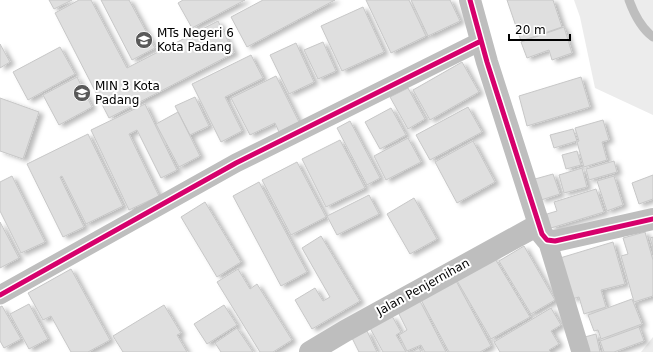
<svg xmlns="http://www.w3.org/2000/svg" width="653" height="352" font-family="'DejaVu Sans',sans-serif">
<defs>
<filter id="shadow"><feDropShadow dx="4.5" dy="2.5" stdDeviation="2" flood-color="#0004"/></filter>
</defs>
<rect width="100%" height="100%" fill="#fff"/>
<path fill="#ececec" d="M574,0h79v115l-58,-27 -15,-71z
M653,337v15h-12z"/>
<path fill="#dfdfdf" stroke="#c7c7c7" filter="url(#shadow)" d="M49,0h23l-18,9z
M79,0h12l36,68 91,-47 16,32 -125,65 -54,-105z
M101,0h28l26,48 -23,12z
M183,0h62l-53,28 -14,-25z
M263,0h72l-88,47 -16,-30z
M366,0h43l17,36 -35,17z
M411,0h39l10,21 -32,15z
M507,0h46l9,27 -41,14z
M363,7l21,45 -42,19 -21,-45z
M564,27l8,26 -20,7 -3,-10 -22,8 -6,-16z
M323,42l13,29 -18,8 -14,-29z
M296,43l18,39 -25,12 -19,-39z
M0,44l10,18 -10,6z
M60,47l15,27 -47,26 -15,-28z
M251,55l12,23 -38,19 17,34 -21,11 -29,-58z
M462,62l17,30 -49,28 -17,-30z
M276,76l23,46 -20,10 -4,-9 -25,12 -19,-37z
M77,77l15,30 -33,18 -16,-30z
M581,77l9,30 -63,19 -8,-30z
M408,88l17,31 -17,10 -18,-32z
M195,97l14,29 -19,9 -15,-29z
M0,98l39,14 -16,47 -23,-8z
M145,104l32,66 -16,8 -24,-48 -8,4 30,62 -30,14 -38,-80z
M468,107l14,25 -52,28 -14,-25z
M391,108l15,27 -26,14 -15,-27z
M178,112l22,44 -21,11 -23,-43z
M603,120l6,20 -7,2 5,18 -23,7 -7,-25 2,-1 -4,-13z
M350,121l30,57 -13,7 -30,-57z
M573,129l4,12 -23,7 -4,-13z
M88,134l35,72 -37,18 -24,-48 -2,1 24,50 -21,10 -36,-73z
M408,138l13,24 -35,18 -12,-24z
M340,140l25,48 -39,19 -24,-48z
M473,141l22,41 -38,21 -22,-41z
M577,151l4,14 -15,4 -4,-14z
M614,161l3,11 -28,8 -3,-11z
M297,162l29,55 -35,18 -29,-55z
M582,168l5,19 -23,6 -5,-18z
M553,174l7,20 -19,6 -6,-21z
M653,175v24l-14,5 -7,-21z
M12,176l33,66 -24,11 -21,-42v-29z
M614,176l9,29 -16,6 -10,-30z
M259,182l48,90 -26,14 -48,-90z
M596,189l8,23 -53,16 -4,-14 10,-3 -3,-9z
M369,195l10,19 -42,21 -10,-19z
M414,198l23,41 -27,15 -23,-40z
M205,202l36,60 -24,15 -36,-60z
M0,222l19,36 -19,10z
M645,232l8,28v36l-19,6 -13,-46 7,-2 -5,-16z
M321,236l39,65 -48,28 -17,-29 20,-12 8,13 7,-4 -28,-49z
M653,237v11l-3,-10z
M613,242l12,42 -24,6 5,17 -22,7 -5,-17 -7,2 -12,-41z
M524,246l31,54 -24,14 -32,-53z
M494,257l36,60 -39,22 -35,-60z
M71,269l39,71 -22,12h-17l-20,-36 -8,4 -15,-27z
M238,269l12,20 7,-5 35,56 -19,12h-13l-43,-70z
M455,279l36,67 -11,6h-31l-29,-54z
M632,299l10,25 -41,15 -3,-9 -4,1 -6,-16z
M420,301l26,51h-21l-4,-7 -14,6 -8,-16 8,-5 -9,-18z
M29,304l19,35 -19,10 -19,-35z
M164,305l17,28 -4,2 10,17h-64l-10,-16z
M224,305l13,20 -30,19 -13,-20z
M2,306l19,33 -17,9 -4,-7v-34z
M551,308l10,17 -10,6 8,13 -10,6 2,2h-51l-6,-10z
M392,316l9,16 -5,3 10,17h-23l-13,-24z
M639,327l5,14 -30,11h-10l-4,-11z
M237,328l16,24h-32l-6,-9z
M367,331l10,21h-18l-7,-14z
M596,334l4,18h-16l-3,-14z
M419,348l2,4h-9z"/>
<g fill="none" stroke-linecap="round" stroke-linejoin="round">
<path stroke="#bebebe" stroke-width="9" d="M629,0c5,14 12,28 24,37"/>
<path stroke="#bebebe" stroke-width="19" d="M547,240l34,112
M0,295l236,-132 245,-122"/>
<path stroke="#bebebe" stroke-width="22" d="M470,0l17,62 55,172 5,6 8,1 98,-22
M310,352l35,-21 193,-106"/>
<defs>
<path id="cycleway" d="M470,0l17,62 55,172 5,6 8,1 98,-22
M0,295l236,-132 245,-122"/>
</defs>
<use href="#cycleway" stroke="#fff" stroke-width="8"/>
<use href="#cycleway" stroke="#d6006c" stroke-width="5"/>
</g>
<defs>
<symbol id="school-disc" viewBox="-11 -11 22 22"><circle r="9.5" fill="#595959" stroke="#fff"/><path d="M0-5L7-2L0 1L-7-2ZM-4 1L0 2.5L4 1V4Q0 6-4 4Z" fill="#fff"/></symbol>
</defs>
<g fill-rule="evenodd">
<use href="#school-disc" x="134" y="30" width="20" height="20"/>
<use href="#school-disc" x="72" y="83" width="20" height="20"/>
</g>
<g text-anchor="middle" stroke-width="4" stroke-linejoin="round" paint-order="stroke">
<g font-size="12" fill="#000" stroke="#fff" text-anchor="start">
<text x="157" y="37">MTs Negeri 6<tspan x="157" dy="14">Kota Padang</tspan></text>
<text x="95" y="90">MIN 3 Kota<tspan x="95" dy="14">Padang</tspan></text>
</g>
<g font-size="12" fill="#000" stroke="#fff">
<text transform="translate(423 287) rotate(-29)" y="4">Jalan Penjernihan</text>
</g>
</g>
<path d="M509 34v6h61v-6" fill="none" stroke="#000000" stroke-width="2"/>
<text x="515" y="34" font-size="12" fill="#000000" stroke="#ffffff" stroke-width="3" paint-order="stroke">20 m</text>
</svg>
